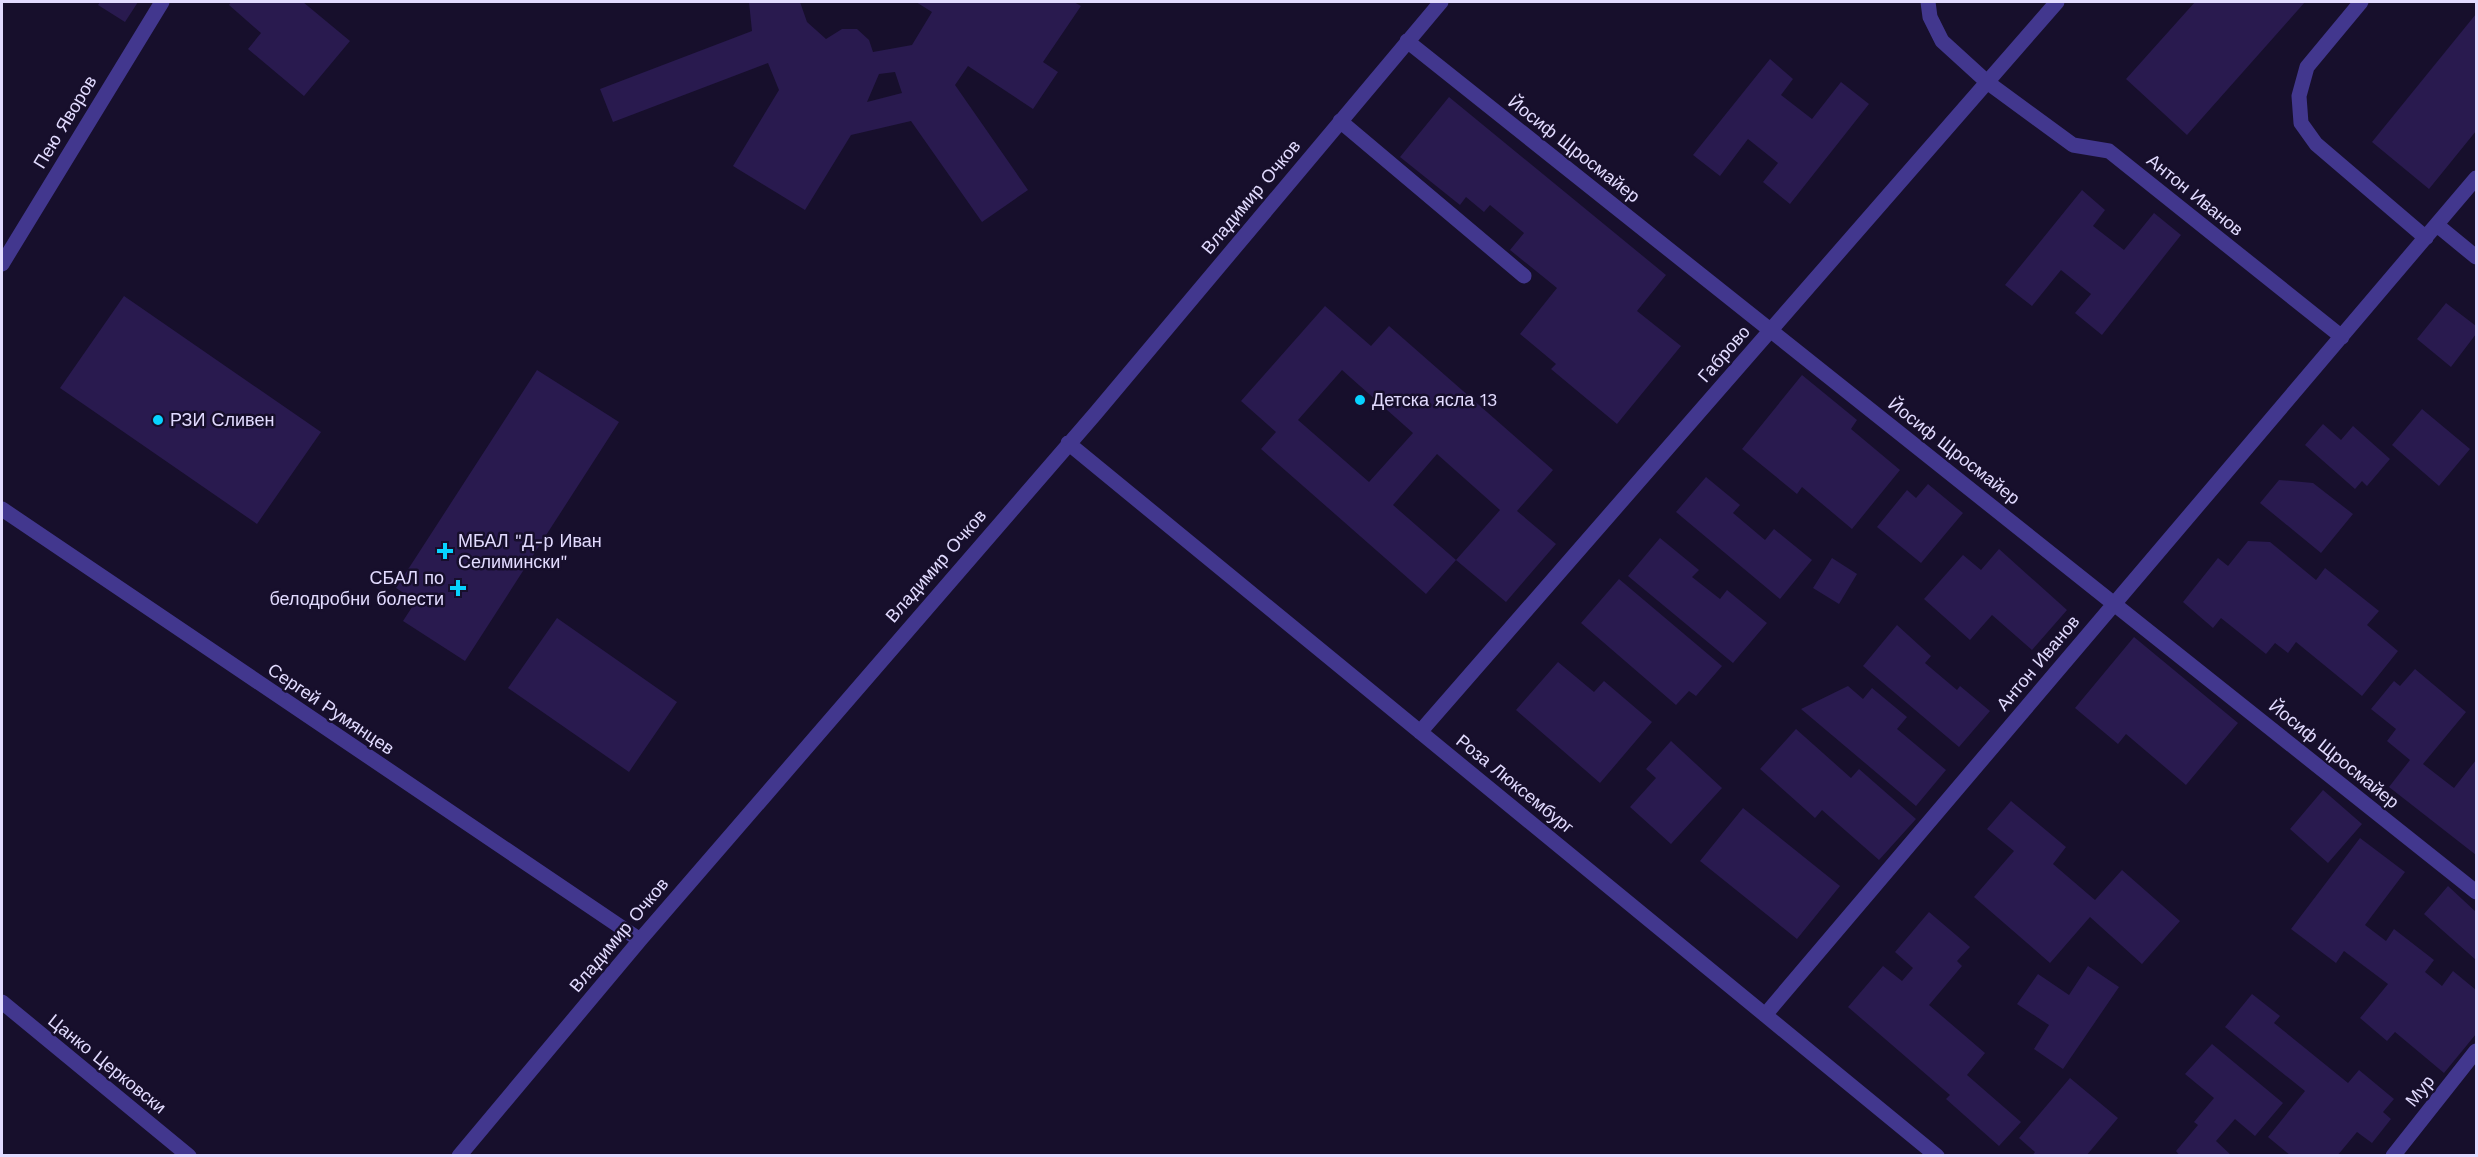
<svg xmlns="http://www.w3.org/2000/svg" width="2478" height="1157" font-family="'Work Sans',sans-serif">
<rect width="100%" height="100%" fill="#170f2c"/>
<path fill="#291a4f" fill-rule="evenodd" d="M100,2h38l-13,20 -27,-17z
M231,2h72l47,39 -46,55 -56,-47 13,-16 -32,-28z
M749,2h51l7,20 19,17 16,-10h15l12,11 4,12 39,-7 20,-33 -16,-10h158l7,4 -38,56 15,10 -25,37 -65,-43 -13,19 73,105 -46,32 -71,-101 -60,14 -46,75 -72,-44 46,-76 -11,-27 -155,59 -13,-33 152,-58zM895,72l7,21 -35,9 12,-28z
M2195,2h110l-118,133 -61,-56z
M2476,14v117l-47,58 -57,-47z
M1770,59l23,20 -12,16 31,24 29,-37 28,22 -79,100 -27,-22 15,-19 -30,-24 -28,37 -27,-21z
M1449,97l217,178 -29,36 44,35 -64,78 -66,-55 5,-5 -36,-30 37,-46 -47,-38 14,-17 -34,-28 -6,7 -18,-15 -6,8 -60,-48z
M2082,190l23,20 -12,16 31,24 30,-37 27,22 -79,100 -27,-22 16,-19 -30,-24 -29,36 -27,-21z
M124,296l197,136 -64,92 -197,-136z
M2446,303l30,23v8l-25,33 -34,-28z
M1325,306l46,40 18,-20 164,144 -36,41 39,33 -50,58 -50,-42 -30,34 -165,-145 15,-17 -35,-31zM1342,370l71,63 -44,49 -71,-62zM1437,454l63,56 -44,50 -63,-55z
M537,370l82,52 -154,239 -62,-40 13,-20 -20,-13z
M1802,375l55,45 -6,9 49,41 -48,59 -50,-42 -5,7 -55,-45z
M2422,409l48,40 -31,37 -47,-41z
M2323,424l18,16 12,-14 37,33 -23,27 -5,-5 -7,8 -50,-44z
M1706,477l34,28 -7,8 32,27 9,-11 38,31 -32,39 -104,-87z
M2279,480l34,3 40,31 -32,39 -61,-50z
M1928,484l35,29 -42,50 -44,-36 30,-37 9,8z
M1660,538l39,32 -7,7 28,22 7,-9 40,33 -34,40 -105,-87z
M2248,541l22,1 46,38 9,-12 54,43 -12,14 31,26 -36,45 -66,-54 -8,11 -13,-10 -9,11 -45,-36 -8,10 -30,-26 35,-44 10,8z
M1999,549l68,61 -35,40 -40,-35 -22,25 -46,-41 39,-44 18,15z
M1832,558l25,16 -18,30 -26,-16z
M1619,579l103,87 -26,30 -7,-5 -13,14 -95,-82z
M557,618l120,84 -48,70 -121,-84z
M1897,625l34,31 -6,7 32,27 3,-4 30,25 -31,36 -96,-81z
M2134,637l104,86 -52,62 -60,-51 -8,10 -43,-36z
M1558,662l36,30 10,-11 48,41 -52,61 -84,-73z
M2415,669l51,43 -43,52 31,24 22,-28v95l-87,-68 21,-27 -23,-19 9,-12 -25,-20 23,-28 6,5z
M1848,686l15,13 9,-11 35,29 -10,12 49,41 -30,36 -115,-97z
M1796,729l55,49 8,-9 57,50 -37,41 -57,-50 -7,8 -55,-49z
M1671,741l51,47 -51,56 -41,-37 26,-29 -10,-9z
M2323,790l39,34 -34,39 -38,-34z
M2011,801l55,46 -13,17 42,36 27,-30 58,51 -38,43 -52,-47 -40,46 -76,-66 40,-46 -27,-22z
M1743,808l97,78 -43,53 -97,-78z
M2360,838l45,34 -40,53 21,16 8,-12 40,31 -9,12 17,14 11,-15 23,19v44l-32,39 -49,-41 -8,9 -27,-23 28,-34 -44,-33 -8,12 -45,-34z
M2448,886l28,26v48l-52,-46z
M1929,912l41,35 -13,14 5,5 -33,39 56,48 -18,22 54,47 -22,24 -53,-47 4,-4 -102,-88 35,-41 19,15 11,-13 -18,-16z
M2088,966l31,21 -56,82 -29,-20 15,-24 -32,-21 21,-30 31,21z
M2252,994l28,22 -6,7 74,60 11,-13 35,29 -11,13 8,7 -19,24 -15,-11 -20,24h-46l-23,-19 37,-46 -80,-64z
M2212,1044l71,59 -28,33 -20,-17 -19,22 16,15h-52l-4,-5 22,-26 -4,-3 20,-24 -29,-24z
M2070,1078l48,40 -32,38h-54l3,-4 -16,-14z"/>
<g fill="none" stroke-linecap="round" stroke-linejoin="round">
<path stroke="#42378e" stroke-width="15" d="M1928,2l2,15 12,24 45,41 86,63 36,6 233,186
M2361,2l-54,65 -8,29 2,27 15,21 110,94
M1407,41l1069,851
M1340,121l184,155
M2437,225l39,32
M2,264l160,-262
M1068,443l869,713
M2,509l638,431
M1420,732l637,-730
M2,1002l187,154
M1765,1015l711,-837
M459,1156l181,-216 455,-526 346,-412
M2393,1156l83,-105"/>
</g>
<g fill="#07d3ff" stroke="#170f2c" stroke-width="2">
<circle cx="1360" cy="400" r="6"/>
<circle cx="158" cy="420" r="6"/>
<path d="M442 542h6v6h6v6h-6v6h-6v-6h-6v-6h6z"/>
<path d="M455 579h6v6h6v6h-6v6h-6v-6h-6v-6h6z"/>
</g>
<g text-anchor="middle" stroke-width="5" stroke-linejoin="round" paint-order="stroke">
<g font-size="18" fill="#e2dbff" stroke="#170f2c">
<text transform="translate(65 122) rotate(-59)" y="6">Пею Яворов</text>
<text transform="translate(1574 149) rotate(38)" y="6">Йосиф Щросмайер</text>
<text transform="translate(2195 195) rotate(39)" y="6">Антон Иванов</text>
<text transform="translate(1251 197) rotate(-50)" y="6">Владимир Очков</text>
<text transform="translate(1724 354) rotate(-49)" y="6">Габрово</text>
<text transform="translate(1954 451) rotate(38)" y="6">Йосиф Щросмайер</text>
<text transform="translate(936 566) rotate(-49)" y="6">Владимир Очков</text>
<text transform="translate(2038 663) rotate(-50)" y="6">Антон Иванов</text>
<text transform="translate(331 709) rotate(34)" y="6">Сергей Румянцев</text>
<text transform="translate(2334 754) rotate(39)" y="6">Йосиф Щросмайер</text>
<text transform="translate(1515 784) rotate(39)" y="6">Роза Люксембург</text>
<text transform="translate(619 935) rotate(-50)" y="6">Владимир Очков</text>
<text transform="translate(107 1064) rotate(39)" y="6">Цанко Церковски</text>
<text transform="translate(2420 1091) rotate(-51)" y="6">Мур</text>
</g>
<g font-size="18" fill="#e2dbff" stroke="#170f2c" text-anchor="start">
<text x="1372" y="406">Детска ясла 13</text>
<text x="170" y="426">РЗИ Сливен</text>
<text x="458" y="547">МБАЛ "Д-р Иван<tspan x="458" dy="21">Селимински"</tspan></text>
<text x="444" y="584" text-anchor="end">СБАЛ по<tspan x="444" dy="21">белодробни болести</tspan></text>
</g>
</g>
<rect width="2478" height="1157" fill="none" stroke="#e2dbff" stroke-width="6"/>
</svg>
